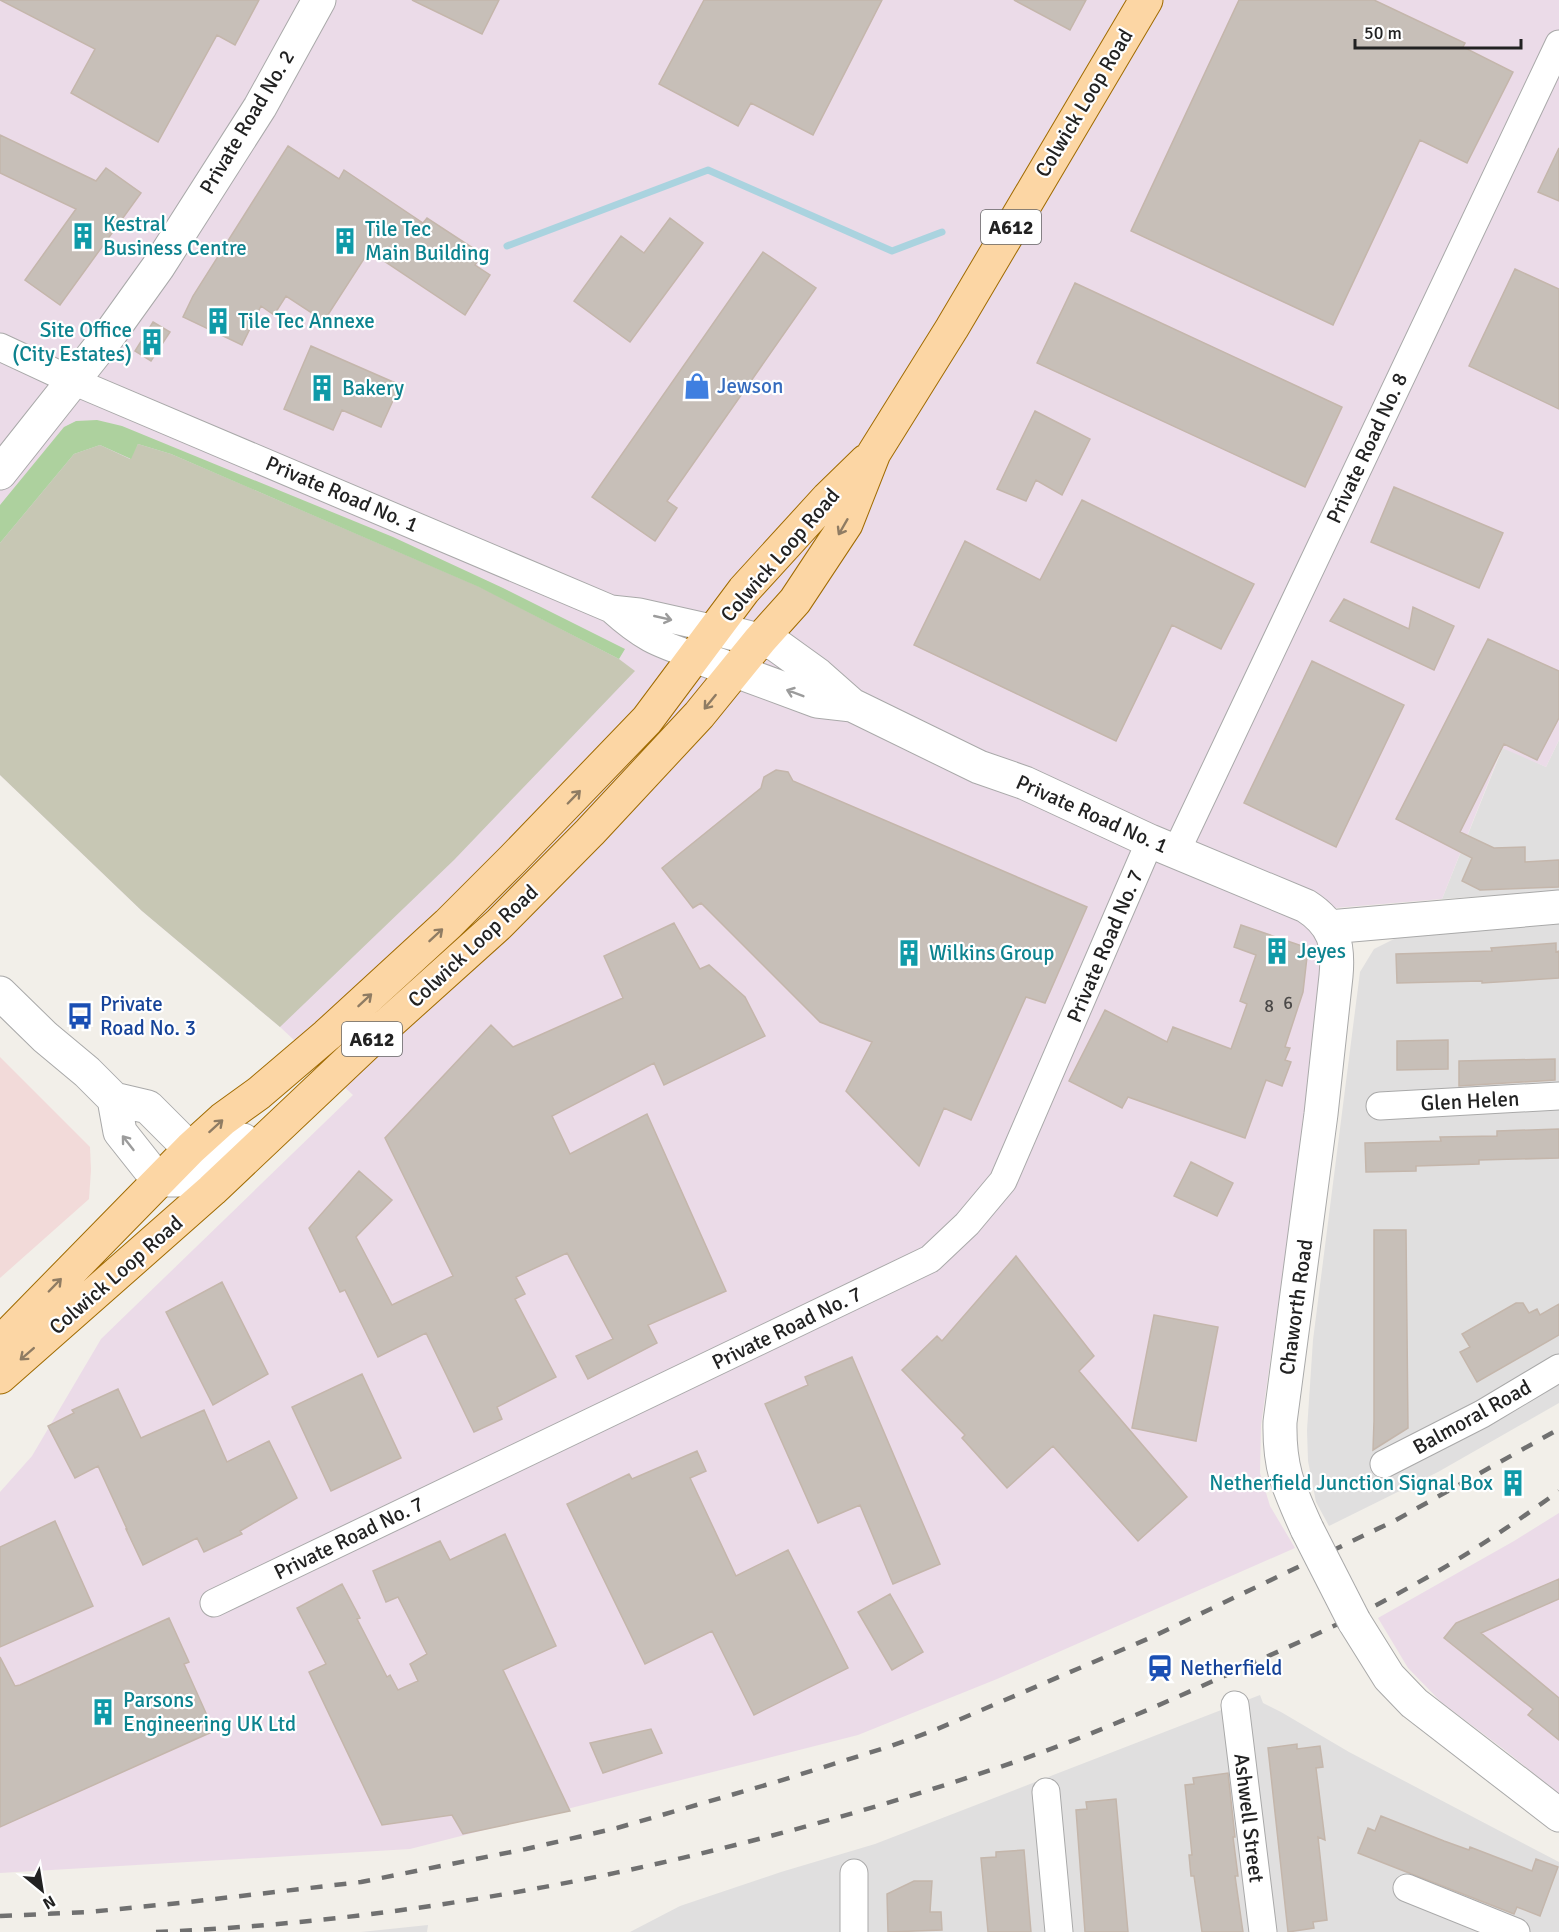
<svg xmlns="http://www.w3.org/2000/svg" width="1559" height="1932" font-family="Signika,sans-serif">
<rect width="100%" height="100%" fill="#f2efe9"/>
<path fill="#e0dfdf" d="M1559,740v151l-117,8 61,-152 43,20z
M1559,924v479l-121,69 -109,54 -13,-24 -8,-41 -1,-31 6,-90 47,-368 14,-23 22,-11 40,-5z
M1260,1695l3,8 18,9 68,40 210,110v70h-929l50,-26 101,-34 94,-28z
M428,1925l-1,7h-66z"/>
<path fill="#f2dad9" d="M0,1057l90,90 1,23 -2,29 -89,79z"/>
<path fill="#ebdbe8" d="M0,0h1559v740l-13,27 -44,-19 -60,151 -107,9 -74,517 -1,48 10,33 25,42 -298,131 -139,56 -448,114 -410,24v-381l32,-36 69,-117 252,-244 -73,-68 -138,-116 -142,-136z
M1559,1513v281l-53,-43 -65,-49 -33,-34 -30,-50 136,-77z"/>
<path fill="#c7c7b4" d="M138,444l33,10 309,133 139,72 16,12 -181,189 -174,167 -138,-116 -142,-136v-232l74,-89 26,-9 30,14z"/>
<path fill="#add19e" d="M97,420l25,6 271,111 110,51 122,61 -6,10 -140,-72 -308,-133 -33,-10 -7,15 -31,-14 -26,9 -74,89v-38l64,-78 12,-6z"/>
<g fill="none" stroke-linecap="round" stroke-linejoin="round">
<path stroke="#aad3df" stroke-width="7" d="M507,246l201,-76 184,81 50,-19"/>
</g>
<path fill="#c7bfb8" stroke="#c4b6ab" stroke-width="1.5" d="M0,0h259l-24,45 -18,-10 -59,107 -87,-49 24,-44z
M412,0h87l-17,34z
M704,0h178l-69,135 -62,-32 -13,23 -79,-42z
M1014,0h72l-16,30z
M1239,0h135l91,43 -2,4 50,25 -46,91 -47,-23 -87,185 -202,-94z
M0,135l96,46 10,-13 35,25 -81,112 -35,-25 51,-71 -76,-36z
M288,146l51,33 5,-9 79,53 4,-5 55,36 -7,11 15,10 -25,40 -96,-64 -45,70 -38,-25 -12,19 -13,-9 -19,39 -59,-28 10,-21z
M1559,148v53l-21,-9z
M670,218l33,25 -73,99 -56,-41 47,-65 23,17z
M763,252l53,36 -149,213 10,7 -22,33 -63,-44z
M1515,269l44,20v120l-90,-43z
M1075,283l267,124 -37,80 -268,-124z
M153,322l17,10 -19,29 -16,-10z
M311,346l89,39 -19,42 -39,-17 -9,20 -49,-21z
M1035,411l55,28 -28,56 -26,-15 -10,21 -29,-12z
M1394,487l109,46 -24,55 -108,-46z
M1082,500l172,84 -33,65 -49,-24 -56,116 -202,-96 51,-104 75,39z
M1344,599l65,30 4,-22 41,19 -20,44 -104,-49z
M1488,639l71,32v47l-22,42 -33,-16 -44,88 34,16 31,-1v15l34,-2v27l-79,3 -18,-9 10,-23 -76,-39z
M1312,661l92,44 -68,142 -92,-44z
M776,770l12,2 5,9 294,126 -42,96 -19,-6 -55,123 -27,-12 -25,58 -73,-75 26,-49 -52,-20 -119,-119 -8,5 -31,-40 99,-80 3,-11z
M674,923l26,46 9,-4 36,32 20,39 -101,49 -10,-22 -102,53 18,38 77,-40 79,177 -78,34 9,18 -69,36 -12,-23 37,-17 -46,-86 -51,24 9,17 -10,5 41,78 -59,30 5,12 -28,13 -48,-99 -48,24 -33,-67 -5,2 -31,-64 50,-57 33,29 -36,37 36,68 61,-29 -68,-138 106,-113 22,22 110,-49 -19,-42z
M1241,925l67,23 -5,44 -18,55 5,1 -5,12 6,2 -9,24 -16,-6 -21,58 -117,-41 -6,11 -53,-27 36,-71 62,32 6,-15 58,22 16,-45 -7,-3 16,-46 -22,-8z
M1556,943v9l3,-1v27l-77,5v-2l-85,2 -1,-29 96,-3 -1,-3z
M1448,1040v29l-51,1v-29z
M1555,1059v21l-96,6v-25z
M1559,1129v29l-80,2v4l-63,2v5l-50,1 -1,-29 76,-2 -1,-4 57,-1v-5z
M1191,1162l42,21 -16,33 -43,-20z
M1374,1230h32l2,198 -35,22 1,-29z
M1016,1256l78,100 -15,15 108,126 -49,44 -85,-95 -46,42 -45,-50 3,-3 -63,-65 35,-34 5,5z
M222,1282l46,92 -55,31 -47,-93z
M1516,1303h7l6,10 8,-4 3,6 19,-11v31l-82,47 -17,-30 10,-5 -8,-13z
M1154,1315l64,12 -22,114 -64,-13z
M852,1357l88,207 -47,20 -33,-79 -42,18 -53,-119 43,-19 -3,-8z
M362,1374l39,84 -70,33 -39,-84z
M118,1389l23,49 63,-28 23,52 42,-21 28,57 -57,33 2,3 -38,18 -7,-14 -54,27 -17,-36h1l-29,-63 -23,12 -27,-52 26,-13 -2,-3z
M697,1451l9,20 -16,7 46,98 52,-26 60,118 -94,47 -42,-84 -67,33 -78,-160 62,-30 3,5z
M55,1521l38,85 -93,41v-100z
M505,1534l51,112 -53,24 67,141 -107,23 -11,-19 -70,10 -73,-153 17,-8 -29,-56 45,-24 18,34 -3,1 30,58 3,-2 8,15 20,-9 -8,-17 17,-10 -29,-57 -12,5 -13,-31 67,-30 10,19z
M1559,1579v20l-78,34 78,65v42l-31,-25 5,-6 -89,-71 12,-15z
M890,1594l33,58 -31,18 -34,-58z
M169,1618l20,44 -5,2 30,67 -214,96v-170l15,29 5,-1z
M651,1729l11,24 -59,20 -13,-30z
M1297,1744v5l23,-3 3,21 -7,1 9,72 -7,-3 9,83 -14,2 1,6 -26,4 -20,-184z
M1228,1773l7,64h-2l5,39h-3l8,56h-41l-8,-56h-3l-2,-21h3l-7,-70 9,-1 -1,-6z
M1116,1799l12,133h-43l-9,-122 11,-1 -1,-7z
M1381,1816l63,25 25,9 1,-3 62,24 4,-12 22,8 -18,49 -23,-9 -3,7 -156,-61 10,-25 7,3z
M1024,1850l7,82h-43l-7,-74 15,-1v-5z
M914,1881h18l-2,31h11l1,18 -54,2 -1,-38z"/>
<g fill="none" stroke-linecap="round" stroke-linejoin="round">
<defs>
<path id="minor" d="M0,347l73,34 538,228c31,28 45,34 84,47
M611,609l28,3 76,17
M1176,852l383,-808
M1380,1106l179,-10
M1384,1464l98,-50 77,-46
M214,1603l716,-344 37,-35 36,-43 147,-340
M1235,1705l28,227
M1046,1792l13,140
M854,1873v59
M1407,1888l109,44"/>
<path id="tertiary" d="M0,473l110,-139 48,-67 102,-160 59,-107
M715,629l60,15 43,31 34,30 127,62 46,16 125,58 156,65c28,18 33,38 30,70l-15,138 -41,308c-1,46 8,65 27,107
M695,656l122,45 35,4
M1329,927l230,-20
M0,993l45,44 42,35 27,27 34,8 61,61
M114,1099l6,33 38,48h26l27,-11 32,-29
M1354,1621l35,56 25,26 145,112"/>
<path id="primary" d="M0,1343l191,-195 32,-29 36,-26 68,-58 121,-111 65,-65 134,-139 97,-130 84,-92 38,-37
M0,1377l212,-187 167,-158 120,-108 91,-92 109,-117 61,-75 35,-39 51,-77 28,-71 78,-125 194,-328"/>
</defs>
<use href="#minor" stroke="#a9a9a9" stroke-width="29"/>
<use href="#tertiary" stroke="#a9a9a9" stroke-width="35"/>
<use href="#primary" stroke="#a06b00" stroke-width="35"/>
<use href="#minor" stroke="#fff" stroke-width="27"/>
<use href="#tertiary" stroke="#fff" stroke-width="33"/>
<use href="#primary" stroke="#fcd6a4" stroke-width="33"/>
<path stroke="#707070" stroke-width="4.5" stroke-dasharray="12 12" stroke-linecap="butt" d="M0,1916l89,-4 100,-10 172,-20 165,-33 91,-21 159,-46 115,-36 44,-16 217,-93 244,-117 163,-91
M156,1932c287,-12 570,-73 841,-164 81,-27 159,-61 236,-96 59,-27 118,-52 175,-84 52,-28 103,-62 151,-97"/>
<defs>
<path id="tertiary-bridge" d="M1307,1529l47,92"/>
</defs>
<use href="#tertiary-bridge" stroke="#a9a9a9" stroke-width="35" stroke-linecap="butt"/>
<use href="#tertiary-bridge" stroke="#fff" stroke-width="33"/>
</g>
<defs><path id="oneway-shaft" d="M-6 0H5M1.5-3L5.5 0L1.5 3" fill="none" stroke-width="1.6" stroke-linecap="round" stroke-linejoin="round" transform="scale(1.5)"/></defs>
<g stroke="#8f7c63">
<use href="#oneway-shaft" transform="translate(843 527) rotate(120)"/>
<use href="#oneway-shaft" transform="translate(710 702) rotate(129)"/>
<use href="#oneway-shaft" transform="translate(574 797) rotate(-46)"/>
<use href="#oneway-shaft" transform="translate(436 935) rotate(-43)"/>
<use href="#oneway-shaft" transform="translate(365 1000) rotate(-43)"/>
<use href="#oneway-shaft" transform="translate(216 1126) rotate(-42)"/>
<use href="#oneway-shaft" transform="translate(55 1285) rotate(-46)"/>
<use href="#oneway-shaft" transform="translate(27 1354) rotate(139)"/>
</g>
<g stroke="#9c9c9c">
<use href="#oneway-shaft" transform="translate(663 618) rotate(13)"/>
<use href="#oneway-shaft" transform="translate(795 693) rotate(-159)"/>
<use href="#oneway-shaft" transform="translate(128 1143) rotate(-128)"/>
</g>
<defs>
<symbol id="building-bare" viewBox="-9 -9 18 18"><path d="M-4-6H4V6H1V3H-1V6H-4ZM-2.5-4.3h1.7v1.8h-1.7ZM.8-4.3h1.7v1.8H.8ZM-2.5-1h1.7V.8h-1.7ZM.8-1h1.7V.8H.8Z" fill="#0f9aa8" stroke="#fff" stroke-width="2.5" paint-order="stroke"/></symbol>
<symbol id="shop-bare" viewBox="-9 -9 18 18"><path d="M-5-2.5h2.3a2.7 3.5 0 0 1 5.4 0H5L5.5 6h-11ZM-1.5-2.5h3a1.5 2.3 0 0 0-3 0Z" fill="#3f7fe0" stroke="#fff" stroke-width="2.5" paint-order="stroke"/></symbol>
<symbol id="bus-bare" viewBox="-9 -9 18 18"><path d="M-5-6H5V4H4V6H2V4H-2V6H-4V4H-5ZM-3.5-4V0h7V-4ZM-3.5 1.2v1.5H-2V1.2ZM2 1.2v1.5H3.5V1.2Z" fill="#1a4fb4" stroke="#fff" stroke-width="2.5" paint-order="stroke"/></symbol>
<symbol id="station-bare" viewBox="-9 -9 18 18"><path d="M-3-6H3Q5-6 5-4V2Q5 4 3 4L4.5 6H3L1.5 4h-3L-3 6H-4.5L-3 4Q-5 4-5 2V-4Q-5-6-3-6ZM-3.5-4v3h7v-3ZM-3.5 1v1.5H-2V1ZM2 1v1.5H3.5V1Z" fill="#1a4fb4" stroke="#fff" stroke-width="2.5" paint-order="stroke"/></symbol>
</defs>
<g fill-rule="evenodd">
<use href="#building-bare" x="64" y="217" width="38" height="38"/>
<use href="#building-bare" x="326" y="222" width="38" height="38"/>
<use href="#building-bare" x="199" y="302" width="38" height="38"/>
<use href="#building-bare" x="133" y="323" width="38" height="38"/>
<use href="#shop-bare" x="678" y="367" width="38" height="38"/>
<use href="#building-bare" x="303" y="369" width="38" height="38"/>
<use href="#building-bare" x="1258" y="932" width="38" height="38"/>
<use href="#building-bare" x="890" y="934" width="38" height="38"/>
<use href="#bus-bare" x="61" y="997" width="38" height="38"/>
<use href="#building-bare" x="1494" y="1464" width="38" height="38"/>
<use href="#station-bare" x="1141" y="1649" width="38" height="38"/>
<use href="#building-bare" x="84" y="1693" width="38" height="38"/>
</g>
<g text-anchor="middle" stroke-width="4.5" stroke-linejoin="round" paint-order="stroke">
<g font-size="18" fill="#4b4948">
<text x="1288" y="1009">6</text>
<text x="1269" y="1012">8</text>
</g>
<g fill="#fff" stroke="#646464" stroke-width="1.5">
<rect x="981" y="210" width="60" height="34" rx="4.5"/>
<rect x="342" y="1022" width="60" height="34" rx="4.5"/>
</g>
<g font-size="20" font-weight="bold" fill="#222">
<text x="1011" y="234">A612</text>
<text x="372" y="1046">A612</text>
</g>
<g font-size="21" fill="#222" stroke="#fff">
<text transform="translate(1084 103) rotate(-59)" y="7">Colwick Loop Road</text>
<text transform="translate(247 122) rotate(-59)" y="7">Private Road No. 2</text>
<text transform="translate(1367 448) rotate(-65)" y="7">Private Road No. 8</text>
<text transform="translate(342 494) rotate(23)" y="7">Private Road No. 1</text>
<text transform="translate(780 555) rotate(-49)" y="7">Colwick Loop Road</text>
<text transform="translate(1092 814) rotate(24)" y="7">Private Road No. 1</text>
<text transform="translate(473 946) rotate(-43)" y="7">Colwick Loop Road</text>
<text transform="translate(1105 946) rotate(-67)" y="7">Private Road No. 7</text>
<text transform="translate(1470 1101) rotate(-3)" y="7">Glen Helen</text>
<text transform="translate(116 1275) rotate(-41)" y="7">Colwick Loop Road</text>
<text transform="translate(1296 1307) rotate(-82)" y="7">Chaworth Road</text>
<text transform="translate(787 1328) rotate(-26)" y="7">Private Road No. 7</text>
<text transform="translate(1472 1417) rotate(-29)" y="7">Balmoral Road</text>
<text transform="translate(349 1538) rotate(-26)" y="7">Private Road No. 7</text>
<text transform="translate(1249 1818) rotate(83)" y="7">Ashwell Street</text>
</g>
<g font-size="21" fill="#0d838f" stroke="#fff" text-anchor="start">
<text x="103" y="231">Kestral<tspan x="103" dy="24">Business Centre</tspan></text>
<text x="365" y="236">Tile Tec<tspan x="365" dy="24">Main Building</tspan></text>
<text x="238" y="328">Tile Tec Annexe</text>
<text x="132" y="337" text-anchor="end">Site Office<tspan x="132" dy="24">(City Estates)</tspan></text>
<text x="342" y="395">Bakery</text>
<text x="1297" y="958">Jeyes</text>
<text x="929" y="960">Wilkins Group</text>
<text x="1493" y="1490" text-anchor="end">Netherfield Junction Signal Box</text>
<text x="123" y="1707">Parsons<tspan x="123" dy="24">Engineering UK Ltd</tspan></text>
</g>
<g font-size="21" fill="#366cbe" stroke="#fff" text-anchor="start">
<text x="717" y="393">Jewson</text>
</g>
<g font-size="21" fill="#164399" stroke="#fff" text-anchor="start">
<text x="100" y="1011">Private<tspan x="100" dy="24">Road No. 3</tspan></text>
<text x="1180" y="1675">Netherfield</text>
</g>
</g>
<g transform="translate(42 1890) rotate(150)" stroke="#ffffff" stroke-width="4.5" paint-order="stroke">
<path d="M0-4.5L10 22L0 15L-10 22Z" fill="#222222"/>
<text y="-9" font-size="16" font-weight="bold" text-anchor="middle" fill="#222222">N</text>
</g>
<path d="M1355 39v9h166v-9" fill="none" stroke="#222222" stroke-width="3"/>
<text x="1364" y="39" font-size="18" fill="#222222" stroke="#ffffff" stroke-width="4.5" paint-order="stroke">50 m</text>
</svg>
